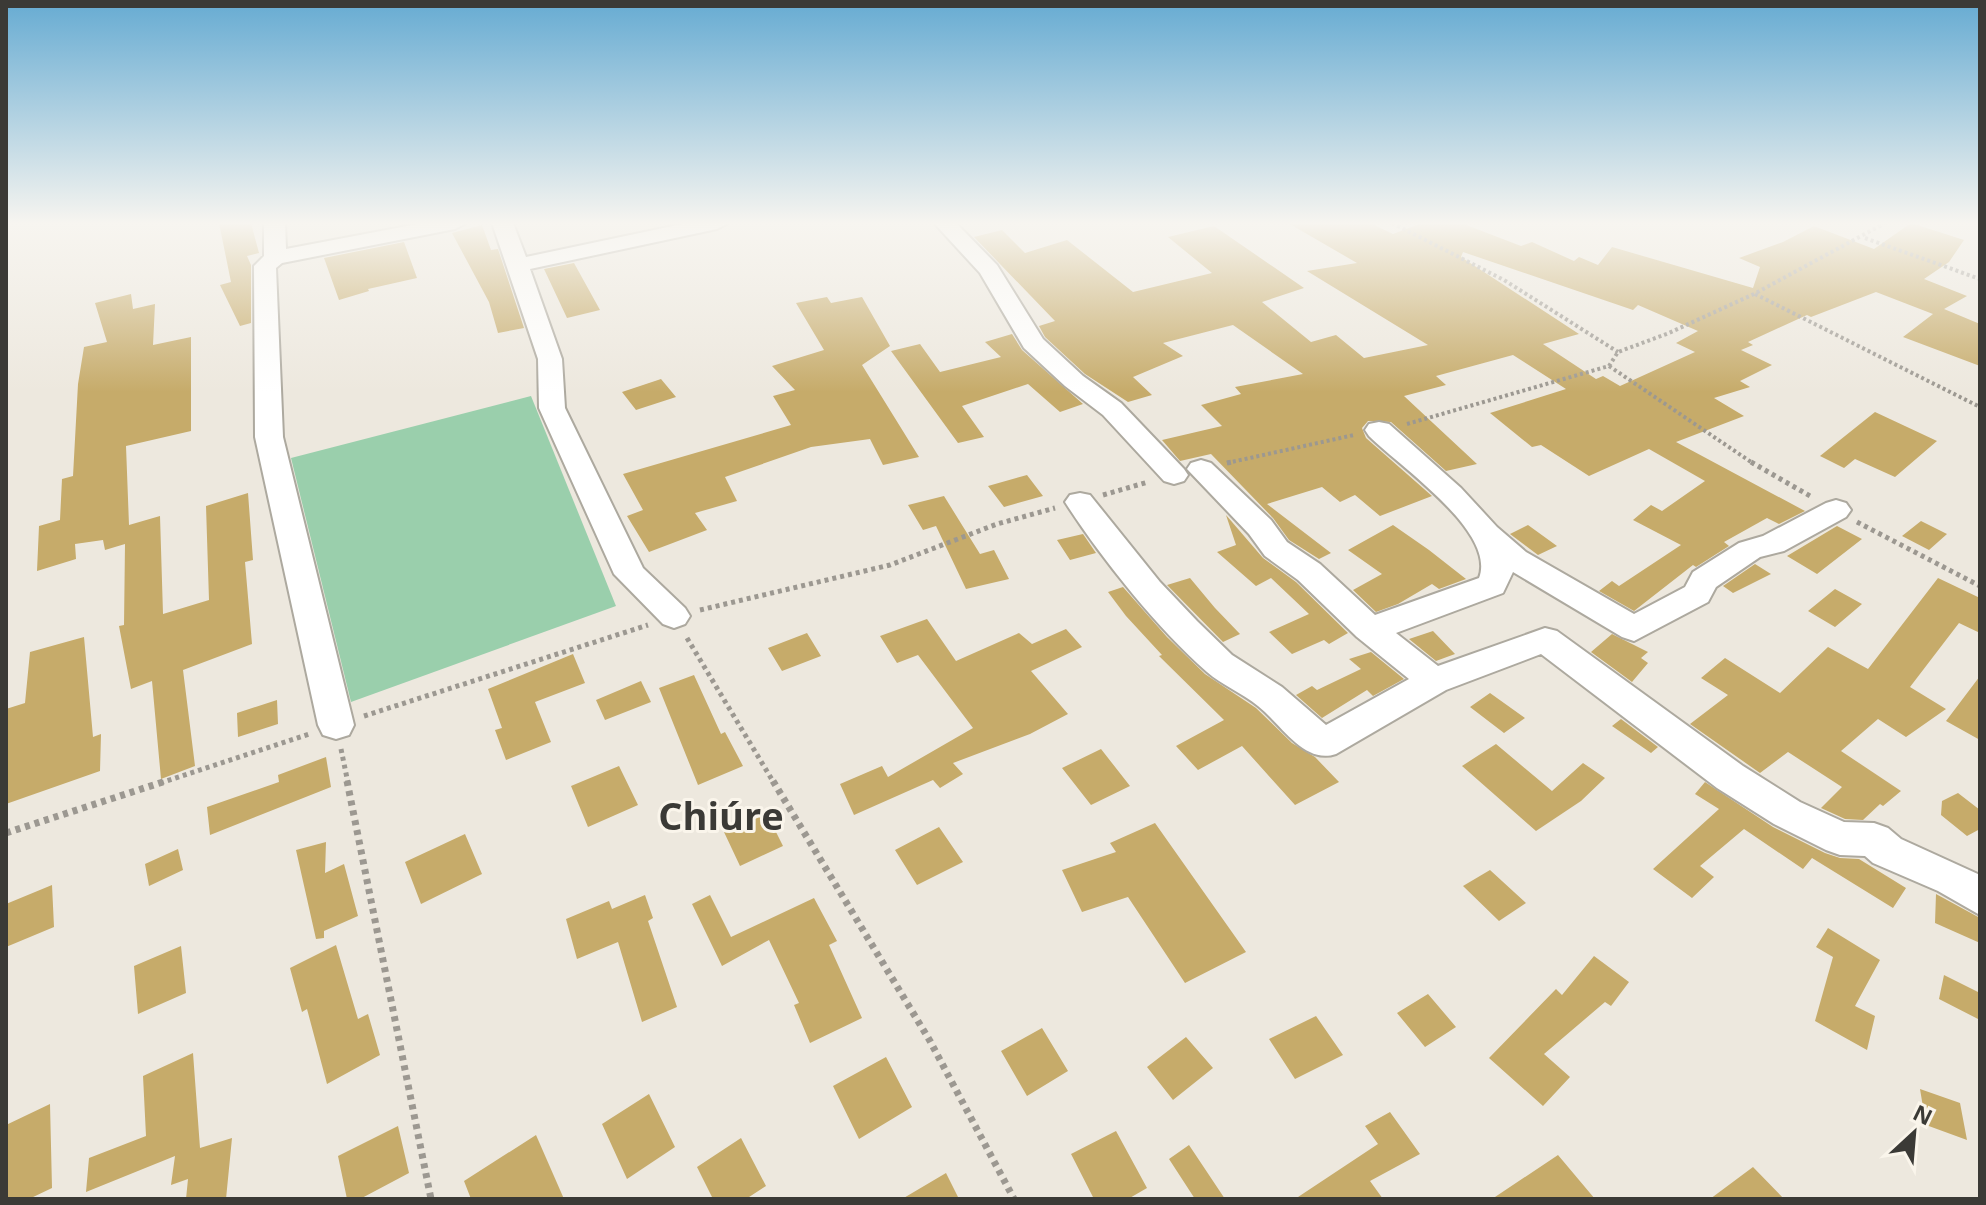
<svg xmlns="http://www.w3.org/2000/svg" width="1986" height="1205" font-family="'Open Sans',sans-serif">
<rect width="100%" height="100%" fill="#ede8de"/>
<path fill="#9acfac" d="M531,396l85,210 -265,96 -60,-244z"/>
<path fill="#c6ab6a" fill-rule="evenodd" d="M219,223h32l8,30 -12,3 4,9v58l-11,3 -20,-41 11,-3z
M1288,223h82l23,11 29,-11h39l60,23 11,-4 42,19 5,-4 19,8 14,-18 141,41 7,-21 -21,-9 44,-16 31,-16 60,23 37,-26 53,17 -15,22 -25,17 43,17 -23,13 36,15v42l-77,-29 30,-23 -57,-22 -65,25 -4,-2 -59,27 5,3 -12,5 31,15 -32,16 10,6 -36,11 30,18 -68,26 129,69 -26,13 -12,-6 -43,24 5,4 -33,21 -3,-2 -59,46 -35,-20 13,-10 7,5 62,-41 -48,-25 18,-15 11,6 43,-30 -56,-32 -60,27 -48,-31 -9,2 -42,-34 76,-24 -53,-34 -77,21 10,9 -42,11 73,68 -31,7 -55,-49 -23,-1 -6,7 4,10 66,58 -52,20 -25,-21 -15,7 -18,-15 -55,17 64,49 -12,6 -30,-19 -16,-22 -62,-64 -31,7 -18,-21 60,-14 -21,-21 40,-11 -6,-7 68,-13 -70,-49 -70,18 20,13 -50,21 19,18 -24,7 -43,-28 -40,-37 -6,-11 16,-5 -81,-84 28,-7 23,23 42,-13 66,52 79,-19 -44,-36 46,-11 90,62 -42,14 49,40 25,-7 28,23 64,-13 -121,-74 50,-8zM1463,252l170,58 5,-5 60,26 -22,12 19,9 -75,34 -17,-10 -7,3 -53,-35 36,-10 -118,-77z
M482,225l9,25 7,-1 26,79 -26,5 -9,-31 -37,-69z
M404,242l13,36 -49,11 1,2 -30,9 -15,-42z
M574,263l26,47 -33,8 -23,-49z
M131,294l2,15 22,-5 -2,41 38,-8v94l-65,15 3,79 31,-9 3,98 46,-14 -3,-94 42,-13 5,67 -8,2 7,82 -69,26 12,96 -34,13 -9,-98 -21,8 -12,-63 5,-1 1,-81 -20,6 -2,-10 -28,4 1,15 -39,12 2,-45 21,-6 2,-41 11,-3 5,-92 6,-37 23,-5 -12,-39z
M827,297l4,6 31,-6 28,49 -28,19 57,92 -36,8 -13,-26 -59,8 -86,30 12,24 -42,12 12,17 -58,22 -22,-36 16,-6 -20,-36 168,-49 -18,-29 22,-6 -23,-24 52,-16 -28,-47z
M1012,334l10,16 61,54 -23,8 -32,-28 -66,22 22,31 -26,6 -67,-92 29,-7 20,28 61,-15 -16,-15z
M661,379l15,18 -40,13 -14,-18z
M1875,412l62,29 -42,36 -40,-18 -11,9 -24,-12z
M1027,475l16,21 -39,11 -16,-21z
M944,496l36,58 14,-4 15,29 -43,10 -30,-63 -13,4 -15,-25z
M1226,515l37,43 33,24 52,51 -19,11 -5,-4 -32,14 -23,-22 40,-18 -38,-36 -15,8 -39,-34 19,-7z
M1921,521l26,13 -18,16 -27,-14z
M1393,525l36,25 37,29 -27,10 -7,-5 -34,20 -22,8 -23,-22 29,-16 -34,-24z
M1528,525l29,21 -19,9 -28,-21z
M1837,526l25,13 -45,35 -30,-18z
M1083,534l13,19 -26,7 -13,-20z
M1755,564l16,10 -38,19 -10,-7z
M1190,578l25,30 25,26 -17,8 -56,-57z
M1938,578l42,20v35l-21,-10 -49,64 36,22 -40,28 -28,-18 -37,32 60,40 -18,15 -3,-2 -17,16 -18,-1 -24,-11 21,-21 -54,-35 -28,21 -70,-49 38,-29 -27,-17 24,-20 55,35 48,-46 40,22z
M1123,587l44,50 38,37 51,34 36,35 23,14 24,25 -44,23 -53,-59 -44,24 -22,-24 48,-26 -65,-64 3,-1 -36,-39 -18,-24z
M1835,589l27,15 -27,23 -27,-16z
M927,619l29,42 63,-28 13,11 34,-15 16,18 -51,24 37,43 -38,20 -77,29 10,11 -23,14 -7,-8 -79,35 -14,-31 42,-18 6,11 85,-49 -55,-73 -21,8 -17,-27z
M1433,631l22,23 -19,7 -27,-22z
M807,633l14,23 -39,15 -14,-23z
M1612,634l36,18 -7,6 7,5 -16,19 -41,-30z
M84,637l9,100 8,-3 -1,37 -94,33v-95l19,-6 5,-51z
M1371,652l33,27 -31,17 -6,-6 -45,28 -26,-23 16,-9 5,4 44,-21 -12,-10z
M573,654l12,29 -50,19 16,40 -45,18 -11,-30 7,-2 -14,-39z
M694,675l27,59 4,-2 18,34 -45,19 -39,-97z
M1980,676v64l-34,-19z
M641,681l10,21 -46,18 -9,-20z
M1490,693l35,25 -21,15 -34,-26z
M277,700l1,24 -40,13 -1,-24z
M1621,719l37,28 -7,6 -39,-27z
M1496,744l56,47 31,-28 22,15 -24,23 -45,30 -74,-65z
M1101,749l29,37 -39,19 -29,-37z
M326,757l5,30 -121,48 -3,-28 72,-25 -1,-7z
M619,766l19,39 -50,22 -17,-41z
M1705,782l68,45 52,26 15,5 19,1 47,29 -13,20 -81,-50 -9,11 -59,-40 -44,37 14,11 -22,21 -39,-29 66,-60 -24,-15z
M1958,793l22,17v19l-13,7 -26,-21 1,-14z
M767,814l16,32 -43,20 -16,-34z
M1155,823l91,129 -61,31 -57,-86 -46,15 -20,-42 54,-18 -6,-9z
M939,827l24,35 -46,23 -22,-35z
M465,834l17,40 -61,30 -16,-42z
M326,842l-1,31 19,-9 14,52 -34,15v7l-8,1 -20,-89z
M178,849l5,21 -34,16 -4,-22z
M1490,870l36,33 -27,18 -36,-35z
M52,885l2,42 -48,20v-43z
M1936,894l44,24v25l-45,-20z
M645,895l8,23 -5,3 29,86 -35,15 -24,-80 -41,17 -11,-40 43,-18 3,8z
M710,895l21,42 83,-39 23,43 -8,4 33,73 -52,25 -16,-38 5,-2 -30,-63 -47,26 -30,-62z
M1828,928l52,32 -25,46 20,10 -8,34 -52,-29 18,-64 -17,-10z
M336,945l22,74 10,-5 12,41 -53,29 -20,-75 -5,3 -12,-44z
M181,946l5,47 -48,21 -4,-48z
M1594,956l35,26 -18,24 -6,-4 -61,52 26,23 -27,29 -54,-48 67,-69 6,6z
M1944,975l36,18v27l-41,-21z
M1428,994l28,33 -31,20 -28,-34z
M1316,1016l27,39 -48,24 -26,-40z
M1042,1028l26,43 -41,25 -26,-45z
M1186,1037l27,31 -40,32 -26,-33z
M193,1053l7,95 32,-10 -6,61h-40l2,-20 -17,6 4,-29 -89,36 3,-34 57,-22 -3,-60z
M886,1057l26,50 -53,32 -26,-53z
M1920,1089l40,14 7,37 -41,-15z
M649,1094l26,53 -48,32 -25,-55z
M50,1104l2,84 -23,11h-23v-74z
M1390,1112l30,42 -50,27 13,18h-88l83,-55 -13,-18z
M398,1126l11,47 -49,26h-13l-9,-43z
M1116,1131l31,57 -19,11h-34l-23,-45z
M536,1135l28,64h-93l-7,-18z
M741,1138l25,48 -20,13h-33l-16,-32z
M1189,1145l36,54h-30l-26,-40z
M1558,1155l37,44h-103z
M1753,1167l31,32h-74z
M946,1173l13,26h-57z"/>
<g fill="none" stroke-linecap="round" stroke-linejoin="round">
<defs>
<path id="minor" d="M264,223h21l1,26 137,-26h43l-11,6 -173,34 -6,5 7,169 71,288 -5,10 -13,4 -13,-4 -5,-10 -63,-288 -1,-171 10,-10z
M492,223h21l13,34 161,-34h41l-11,6 -187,40 32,90 3,49 78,160 42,40 5,8 -5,8 -11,4 -11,-4 -49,-50 -75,-166 -1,-49z
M934,223h22l41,42 46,74 40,37 38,27 63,66 4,6 -4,6 -10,3 -10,-3 -61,-66 -38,-29 -41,-38 -44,-75z
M1379,422l10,2 72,64 36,39 29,25 108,62 51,-27 8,-15 46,-29 24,-7 63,-33 10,-3 10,3 5,7 -5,7 -62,34 -24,6 -44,30 -8,15 -74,39 -12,-4 -109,-65 -10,21 -107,40 42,33 107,-38 12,3 186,135 57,36 44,20 30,1 14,5 13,11 79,36v40l-42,-24 -65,-28 -8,-7 -25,-1 -14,-5 -52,-26 -57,-36 -176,-134 -95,36 -110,64c-32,11 -55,-30 -78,-48 -16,-13 -36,-21 -51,-34 -50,-44 -106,-114 -142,-170l5,-7 10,-2 10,2 70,87 37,39 35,34 50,32 44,38 83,-46 -52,-42 -59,-57 -33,-24 -16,-22 -62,-65 4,-6 10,-3 10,3 60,57 16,22 33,22 55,51 104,-37c18,-46 -80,-112 -110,-142l-4,-6 4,-6z"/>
</defs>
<use href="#minor" stroke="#ada99f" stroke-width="4"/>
<path stroke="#9c9891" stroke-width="4" stroke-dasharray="3 3" stroke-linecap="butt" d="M1392,223l112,57 114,72
M1865,238l115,41
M1755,294l225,113
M1609,366l145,98
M1407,424l202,-58 9,-14 51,-19 85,-39 131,-71
M1227,463l127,-28"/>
<path stroke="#9c9891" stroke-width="5" stroke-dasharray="4 4" stroke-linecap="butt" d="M1751,462l59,34
M1227,463l5,-1
M1103,495l45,-13
M1857,522l123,64
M700,610l190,-45 107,-41 58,-16
M687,638l87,145
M364,716l284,-91
M341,749l7,34
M160,783l149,-49"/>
<path stroke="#9c9891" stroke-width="7" stroke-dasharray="5 5" stroke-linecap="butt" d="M347,781l84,418
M773,781l157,260 84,158
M6,833l160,-52"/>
<use href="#minor" fill="#fff" fill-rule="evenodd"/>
</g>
<linearGradient id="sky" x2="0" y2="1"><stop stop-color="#66abd2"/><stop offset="0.57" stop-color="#f7f5f0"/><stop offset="1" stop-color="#f7f5f0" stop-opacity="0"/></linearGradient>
<rect width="1986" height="392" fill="url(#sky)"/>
<g text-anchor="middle" stroke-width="6" stroke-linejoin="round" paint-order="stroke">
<g font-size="38" font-weight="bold" fill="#3b3a36" stroke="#faf5eb">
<text x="721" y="830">Chiúre</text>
</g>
</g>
<rect width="1986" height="1205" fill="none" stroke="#3b3a36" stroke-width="16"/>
<g transform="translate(1914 1133) rotate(26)" stroke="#faf5eb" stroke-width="6" paint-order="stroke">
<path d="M0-6L14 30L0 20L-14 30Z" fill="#3b3a36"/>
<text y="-12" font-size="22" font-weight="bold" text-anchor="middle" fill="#3b3a36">N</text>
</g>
</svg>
